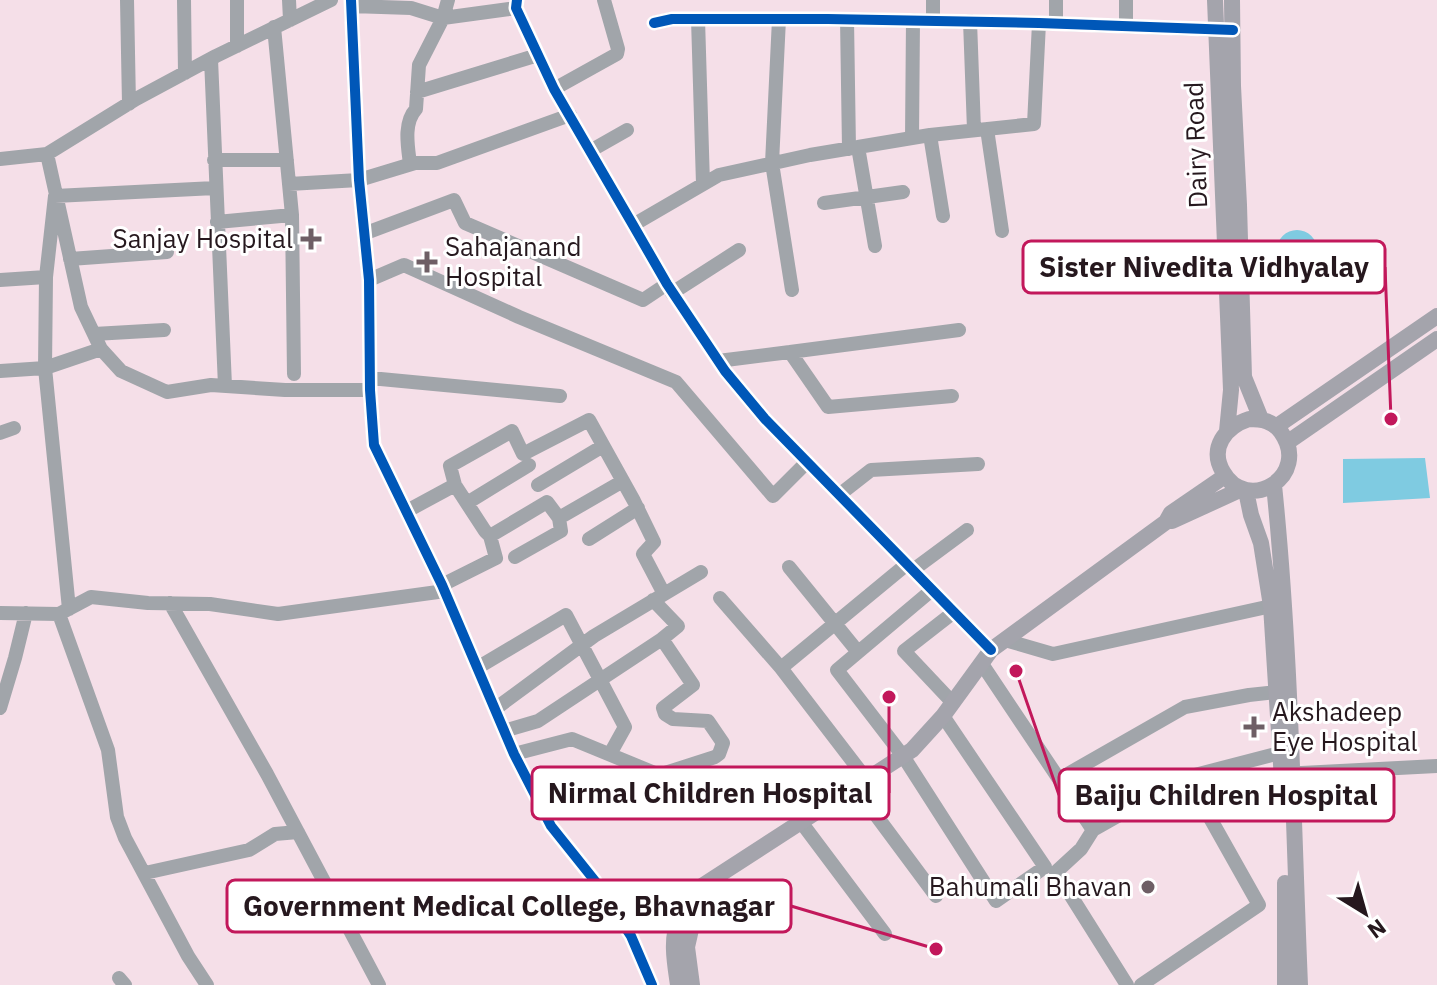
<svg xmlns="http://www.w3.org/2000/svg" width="1437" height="985" font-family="'IBM Plex Sans',sans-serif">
<rect width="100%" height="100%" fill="#f5dfe8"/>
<path fill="#7fcbe1" d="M1277 250a20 20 0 1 1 40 0a20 20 0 1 1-40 0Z
M1425,458l5,40 -87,5v-44z"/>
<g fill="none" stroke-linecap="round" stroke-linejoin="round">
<path stroke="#a1a5aa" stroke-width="14" d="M127,0l2,104
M184,0l1,73
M289,0l1,20
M351,0l8,180 10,100 1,110 4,55 68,140 72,169 37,72 44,55 36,55 21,49
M517,0l-1,8 38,81 79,136 34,59 58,87 40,48 226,231
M933,0v21
M1056,0v23
M351,6l60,2 32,10 73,-10
M698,19l5,165
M779,19l-7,144 20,127
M847,19l2,130
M970,21l4,109
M654,23l18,-4h156l211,4 185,7
M1126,26v-26
M274,27l18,188 2,159
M237,46v-46
M211,59l14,327
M554,89l63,-35 1,-5 -14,-49
M417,92l121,-37
M987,129l15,102
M930,135l13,81
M912,138l1,-118
M858,147l17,99
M590,151l37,-21
M47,154l34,153 20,42 20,22 46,21 44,-7 74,5h85
M0,159l47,-5 89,-55 80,-43 115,-56
M214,160h73
M410,164c-2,-17 -7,-41 6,-55l3,-44 24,-47 5,-18
M289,184l70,-4 56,-17h22l133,-48
M824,203l79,-11
M217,222l75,-7
M633,225l86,-50 91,-20 120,-20 104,-11 5,-101
M366,233l88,-33 11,23 178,77 24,-16
M70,259l97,-7
M0,280l46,-3
M369,280l35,-15 115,52 157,65 97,114 34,-34
M672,293l67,-43
M94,334l70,-4
M790,352l169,-22
M718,361l72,-9 38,55 124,-11
M0,371l45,-3 56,-19
M370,378l190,18
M0,433l14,-5
M455,485l30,46 5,5
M538,485l65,-39
M839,495l32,-25 107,-6
M467,503l62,-38
M407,511l48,-26 -5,-19 62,-35 11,23 66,-34 45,81 20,41 -11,12 21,40
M589,539l49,-31
M515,557l46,-26 -2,-13
M789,567l69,85
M913,570l54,-40
M442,585l54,-27 -6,-22 57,-34 12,16 64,-37
M932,590l-95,80 66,86 93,145 49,-34 -102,-151
M720,598l61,70
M653,600l25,26 -16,13
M170,603l97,171 112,211
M69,609l-24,-241 1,-91 9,-81 160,-8
M0,613l59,1 32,-17 57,6 62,1 68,10 167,-23
M59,614l49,136 9,67 8,21 63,118 19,29
M1005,640l48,14 218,-48
M982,664l111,166
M477,668l89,-53 59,112 -15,27
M953,703l-49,-52 50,-39
M0,708l15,-50 11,-45
M495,709l99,-73 107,-64
M504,731l34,-10 124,-82 31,46 -30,23 2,6 8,5 35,2 15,22 -4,11 -4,3 -50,16 -8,1 -85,-35 -58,15
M1282,774l155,-8
M1059,779l126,-72 64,-12 28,-3
M867,780l-86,-112 126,-104
M855,787l81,109
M801,822l84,112
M145,873l104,-23 26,-16 23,-2
M119,978l6,7
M1127,985l-71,-113 25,-23 12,-19 94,-53 93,-24
M1141,985l118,-80 -72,-128"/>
<path stroke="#a4a4ac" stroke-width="16" d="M1215,0l16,390 -4,41
M1232,0l1,86 6,119 5,172 17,42
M1249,419c13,0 24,2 32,13 31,44 -34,83 -58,40 -14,-24 2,-45 26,-53z
M1277,426l160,-110
M1288,442l149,-103
M1274,485c17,166 19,333 26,500
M1246,491l5,24 10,28 10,63 11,174
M1172,521l70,-32
M1285,883v102
M678,985c-3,-21 -8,-46 1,-66 5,-12 16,-23 23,-33l210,-136 31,-34 48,-66 175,-128 5,-9 54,-37
M692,985l-5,-38 10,-44"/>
<defs>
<path id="cycleway" d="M351,0l8,180 10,100 1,110 4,55 68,140 72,169 37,72 44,55 36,55 21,49
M517,0l-1,8 38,81 79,136 34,59 58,87 40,48 226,231
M654,23l18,-4h156l211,4 194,7"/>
</defs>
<use href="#cycleway" stroke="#fff" stroke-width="15"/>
<use href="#cycleway" stroke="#0057b8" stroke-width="10"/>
</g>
<g fill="#6e5e65" stroke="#fff" stroke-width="3">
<path d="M307 227h8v8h8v8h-8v8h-8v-8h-8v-8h8z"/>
<path d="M423 250h8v8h8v8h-8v8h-8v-8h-8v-8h8z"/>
<path d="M1250 715h8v8h8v8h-8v8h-8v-8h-8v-8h8z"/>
<circle cx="1148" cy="887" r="8"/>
</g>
<g text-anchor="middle" stroke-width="6" stroke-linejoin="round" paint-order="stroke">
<g font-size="26" fill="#26181e" stroke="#fff">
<text transform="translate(1196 145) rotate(-92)" y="9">Dairy Road</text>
</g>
<g font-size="26" fill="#26181e" stroke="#fff" text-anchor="end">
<text x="293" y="248">Sanjay Hospital</text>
<text x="445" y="256" text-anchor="start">Sahajanand<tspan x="445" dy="30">Hospital</tspan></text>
<text x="1272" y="721" text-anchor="start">Akshadeep<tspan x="1272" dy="30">Eye Hospital</tspan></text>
<text x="1132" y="896">Bahumali Bhavan</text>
</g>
</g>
<path fill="none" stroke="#c2185b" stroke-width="3" d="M1391 419L1385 267M889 697L889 793M1016 671L1059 795M936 949L791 906"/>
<g fill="#c2185b" stroke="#fff" stroke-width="3">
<circle cx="1391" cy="419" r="8"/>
<circle cx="889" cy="697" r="8"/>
<circle cx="1016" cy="671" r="8"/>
<circle cx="936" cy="949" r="8"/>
</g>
<g fill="#fff" stroke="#c2185b" stroke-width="3">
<rect x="1023" y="241" width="362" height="52" rx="8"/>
<rect x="532" y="767" width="357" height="52" rx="8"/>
<rect x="1059" y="769" width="335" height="52" rx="8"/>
<rect x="227" y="880" width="564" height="52" rx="8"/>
</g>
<g font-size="28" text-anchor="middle" font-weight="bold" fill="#26181e">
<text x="1204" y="277">Sister Nivedita Vidhyalay</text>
<text x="710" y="803">Nirmal Children Hospital</text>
<text x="1226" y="805">Baiju Children Hospital</text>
<text x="509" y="916">Government Medical College, Bhavnagar</text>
</g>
<g transform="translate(1365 913) rotate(143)" stroke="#ffffff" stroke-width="6" paint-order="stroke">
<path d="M0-6L14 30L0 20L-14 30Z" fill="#26181e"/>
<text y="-12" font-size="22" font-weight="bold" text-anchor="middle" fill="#26181e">N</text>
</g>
</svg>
